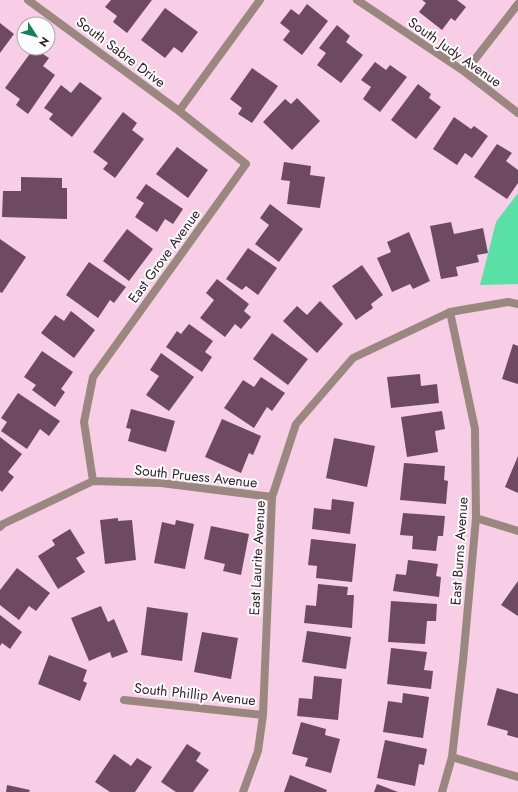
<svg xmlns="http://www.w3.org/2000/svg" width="518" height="792" font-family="Jost,sans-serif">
<rect width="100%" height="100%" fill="#f8cde6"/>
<path fill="#59e0a7" d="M518,193v91l-38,1 16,-63z"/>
<path fill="#6e4a60" d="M111,0h41l-25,33 -14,-11 4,-6 -12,-9z
M422,0h35l9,7 -11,14 -4,-3 -9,12 -23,-18 7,-9z
M307,4l21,17 -26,34 -19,-15 7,-9 -10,-8 11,-14 8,6z
M165,8l33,24 -16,21 -8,-6 -9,11 -24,-18z
M0,23l14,11 -14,19z
M337,25l13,11 -4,6 17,13 -22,28 -24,-18 9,-12 -7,-5z
M34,48l15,10 -6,8 12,9 -27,39 -12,-9 4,-6 -15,-11z
M375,62l11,8 4,-5 17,12 -27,35 -17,-13 8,-12 -10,-7z
M252,68l26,18 -26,37 -14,-9 4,-6 -12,-9z
M80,82l22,16 -30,39 -23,-18 4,-5 -9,-6 17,-23 10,8z
M418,84l13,10 -2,4 12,9 -25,32 -25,-19z
M297,98l23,23 -28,29 -29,-28 22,-23 6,5z
M123,112l14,11 -5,7 12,9 -29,39 -12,-9 5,-6 -15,-11z
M454,117l17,12 3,-3 14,10 -16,22 -7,-5 -8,12 -24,-16z
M497,144l15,9 -6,8 12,9v13l-11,16 -33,-22z
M177,147l31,23 -20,28 -32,-24z
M284,162l27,4 -1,9 15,2 -5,31 -33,-4 3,-23 -9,-1z
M21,177l41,1v10h5v31l-65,-2 1,-26h18z
M146,184l37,25 -10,15 -8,-5 -8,13 -22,-15 9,-14 -8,-5z
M270,204l33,25 -24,33 -24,-18 14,-19 -9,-7z
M451,222l3,12 29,-6 5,25 -11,2 2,7 -23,5 2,9 -17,3 -11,-53z
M127,229l26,20 -24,32 -26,-20z
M409,232l21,49 -17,8 -3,-5 -18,8 -15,-34 14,-6 -4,-10z
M0,239l26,18 -24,36 -2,-1z
M248,248l29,20 -19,27 -12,-9 -4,4 -16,-11z
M89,262l37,25 -12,16 -4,-3 -12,18 -32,-23z
M362,265l21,30 -12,9 2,4 -17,12 -24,-34z
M217,279l32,25 -5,7 7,6 -10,12 -6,-5 -10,13 -25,-19 14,-18 -8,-7z
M320,301l23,23 -26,29 -34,-32 14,-15 10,9z
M71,311l24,19 -21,28 -33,-25 14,-18 9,6z
M189,324l24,17 -8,11 7,5 -10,15 -36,-25 11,-16 4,3z
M272,333l36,26 -20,26 -35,-26z
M513,344l5,2v38l-16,-5z
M42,351l31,21 -12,17 4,3 -10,15 -23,-17 4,-5 -12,-8z
M161,353l33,24 -25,34 -23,-16 13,-19 -9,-6z
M420,374l1,12 16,-2 2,19 -48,5 -4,-31z
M261,377l24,16 -13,18 -5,-4 -13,21 -30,-20 19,-28 11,7z
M18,393l42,28 -11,15 -9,-7 -13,20 -26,-18 6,-9 -6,-4z
M131,409l44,12 -9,31 -38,-11 3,-12 -5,-1z
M442,411l3,18 -10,2 3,21 -31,5 -6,-40z
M222,419l39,17 -8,19 -4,-2 -8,20 -36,-16z
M0,437l22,17 -14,18 6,5 -12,15 -2,-2z
M334,438l41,8 -8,41 -41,-9z
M518,456v37l-13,-6z
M404,463l41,3 -1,14 4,1 -2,23 -46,-4z
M332,499l22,3 -4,32 -38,-5 2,-21 17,2z
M403,513l42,3 -2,20h-5l-2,15 -24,-2 1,-13 -13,-1z
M118,518v3l14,-1 4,40 -31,4 -5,-44z
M176,520l18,4 -9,45 -31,-6 8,-41 13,3z
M211,526l38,8 -8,41 -18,-4 2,-7 -21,-5z
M70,529l15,24 -9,5 9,14 -27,17 -20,-33 17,-11 -3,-5z
M311,539l45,5 -4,38 -36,-4 1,-12 -9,-1z
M408,560l30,4 -2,12 5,1 -2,20 -46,-6 3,-17 10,1z
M17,568l33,25 -14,18 -7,-5 -10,14 -19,-15v-15z
M518,581v35l-17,-11z
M318,584l30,3 -1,8h7l-2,33 -48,-5 2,-18 10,1z
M391,601l46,3 -1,17h-9l-2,23 -37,-2z
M101,606l7,16 6,-3 14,33 -16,6 -2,-6 -21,9 -18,-43z
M147,607l41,6 -6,48 -41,-6z
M0,615l22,17 -12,17 -8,-6 -2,3z
M307,631l44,6 -5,32 -44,-7z
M202,632l36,6 -7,41 -37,-7z
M391,648l36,4 -3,18 9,1 -2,18 -44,-5z
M49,655l38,15 -4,11 4,2 -7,18 -42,-17z
M314,676l28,3 -4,41 -41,-4 2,-18 13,1z
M497,688l21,6v44l-11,-3 1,-4 -21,-6z
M403,693l26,4 -6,41 -40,-6 5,-31 14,2z
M301,722l25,7 -1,6 15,4 -9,34 -26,-7 3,-8 -16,-4z
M385,740l42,9 -3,16 -5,-1 -4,22 -38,-8z
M187,744l14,9 -5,8 13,9 -16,22h-17l-15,-10z
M114,754l17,12 6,-8 15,9 -17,25h-25l-15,-10z
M290,775l37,15 -1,2h-42z
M377,784l21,8h-24z
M7,785l23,5 -1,2h-23z"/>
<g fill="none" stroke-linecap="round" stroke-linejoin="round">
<path stroke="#9a877f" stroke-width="8" d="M28,0l151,111
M357,0l108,72 53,41
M465,72l53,-68
M93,481l-9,-59 9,-45 153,-213 -67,-53 81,-111
M476,518l42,13
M0,527l3,-3 90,-43 68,2 111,14
M124,700l139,15
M452,757l66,20
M243,792l15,-41 5,-36 9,-218 24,-73 57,-66 97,-46 58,-10 10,2
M442,792l10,-35 11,-96 13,-143 -1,-89 -25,-117"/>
</g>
<g text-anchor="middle" stroke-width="4" stroke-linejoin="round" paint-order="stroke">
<g font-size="14" fill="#33232d" stroke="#fdfdfd">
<text transform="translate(121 52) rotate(37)" y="5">South Sabre Drive</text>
<text transform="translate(455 52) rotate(35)" y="5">South Judy Avenue</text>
<text transform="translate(164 256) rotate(-54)" y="5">East Grove Avenue</text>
<text transform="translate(196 476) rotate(6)" y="5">South Pruess Avenue</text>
<text transform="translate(459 551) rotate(-86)" y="5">East Burns Avenue</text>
<text transform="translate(257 558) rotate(-87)" y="5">East Laurite Avenue</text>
<text transform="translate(195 694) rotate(6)" y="5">South Phillip Avenue</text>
</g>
</g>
<g transform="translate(36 36) rotate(126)"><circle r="19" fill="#fdfdfd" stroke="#aca6aa"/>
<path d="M0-3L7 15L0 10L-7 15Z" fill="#197f59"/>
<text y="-6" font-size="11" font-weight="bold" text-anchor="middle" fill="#33232d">N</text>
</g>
</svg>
